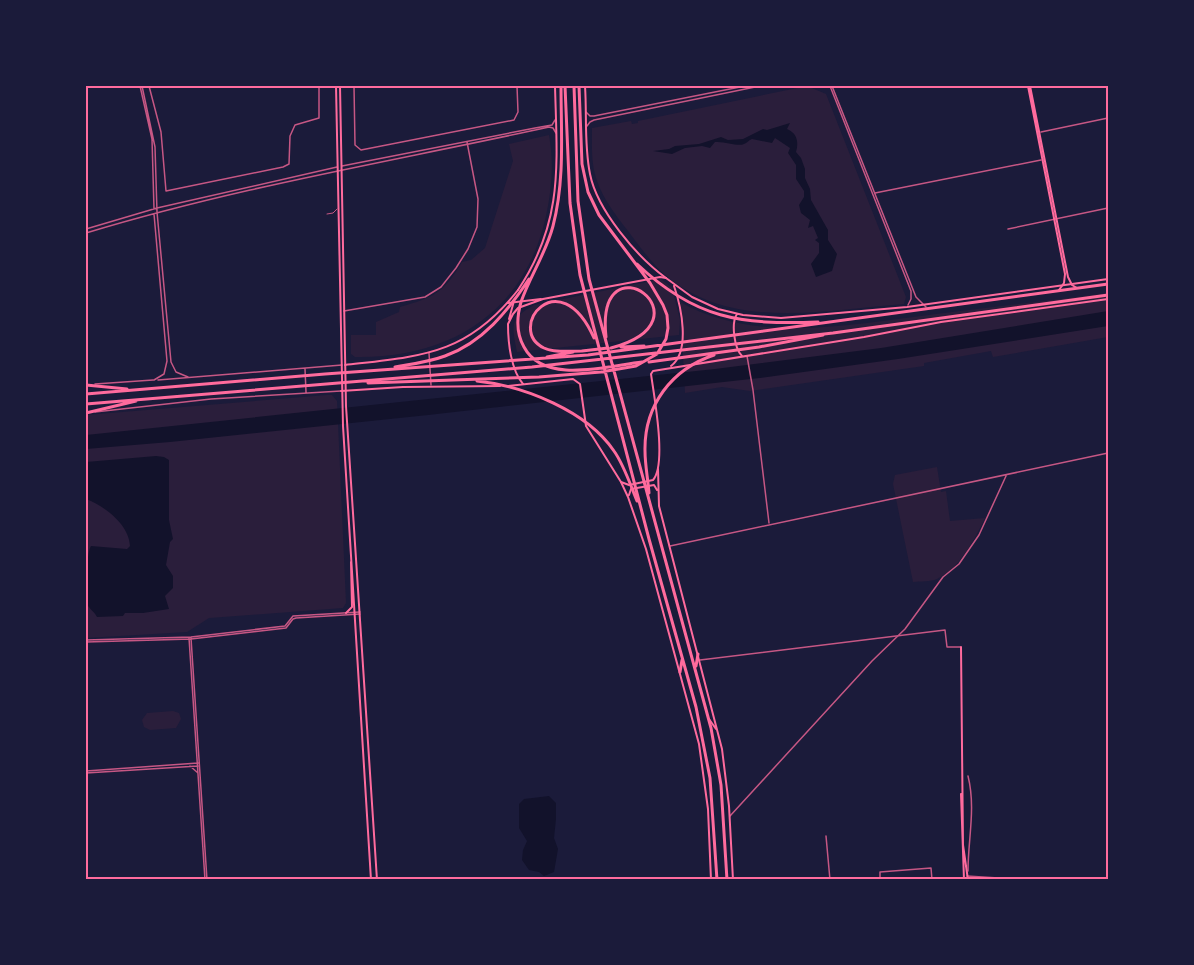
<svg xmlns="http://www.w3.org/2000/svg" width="1194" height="965" font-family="'Titillium Web',sans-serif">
<rect width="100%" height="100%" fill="#1b1b3a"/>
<path fill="#2a1e3b" d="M807,86l19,8 80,203 -2,7c-79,6 -174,28 -240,-30 -11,-10 -21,-23 -30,-35 -14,-19 -31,-38 -38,-61 -5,-16 -4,-34 -4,-50l39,-7 1,3 6,-1v-2z
M549,135c5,28 3,53 -3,81 -21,96 -96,143 -191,141l-4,-3v-19h25v-13l23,-10 1,-5c34,-10 43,-13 62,-45l9,-2 14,-12 28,-87 -4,-17z
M661,279l11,9 8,32 -1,15 -162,17c-5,-26 -8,-33 17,-47z
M1108,293v44l-115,20 -2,-6 -67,12v3l-174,25 -28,-4 -37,6 -5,-91c76,43 174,22 256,12 58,-7 115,-14 172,-21z
M327,395h5l5,6 9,202 -3,5 -134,10 -22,14 -101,6v-223z
M937,467l4,25 5,-1 4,30 35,-3c-11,22 -24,49 -48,61 -6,3 -17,2 -24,3l-20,-98 2,-9z
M173,711l6,2 2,6 -5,9 -26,2 -6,-3 -2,-7 5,-7z"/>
<path fill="#12122b" d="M790,123l-3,6c10,4 12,13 9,23l5,6 4,11v9l5,11 1,11 17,30v10l9,14 -5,17 -16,6 -5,-13 8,-11v-10l-4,-3 3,-2 -5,-12 -5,2 2,-8 -9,-7 -2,-8 5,-8v-6l-8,-12v-14l-8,-12 2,-5 -15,-10 -3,5 -20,-4c-3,1 -5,4 -8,5 -6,3 -19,-3 -29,-2l-5,6 -8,-2 -17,2 -13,6 -19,-3 16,-2 6,-3 24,-2 22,-7 7,3 15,-1 20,-10 4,1z
M1108,311v15l-210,33 -138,19 -332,37 -258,27 -84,7v-14l629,-66 166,-21z
M156,456l8,1 5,3v60l4,19 -3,3 -4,23 7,11v12l-8,8 4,13 -26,4h-18l-2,3 -26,1c-3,-6 -10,-10 -11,-15 -2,-7 1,-51 5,-56l36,3 3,-3c-1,-22 -26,-40 -44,-47v-37z
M549,796l7,7v16l-2,19 4,11 -4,23 -10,4 -5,-4 -10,-2 -7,-10 1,-10 4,-9 -8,-13v-24l5,-5z"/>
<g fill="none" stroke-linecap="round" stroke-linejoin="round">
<path stroke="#c65784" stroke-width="1" d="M327,214l6,-1 4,-4"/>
<path stroke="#c65784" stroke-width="1.5" d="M149,86l12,46 5,59 117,-24 6,-3 1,-28 5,-11 24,-7v-32
M354,86l1,59 6,5 153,-30 4,-8 -1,-26
M1041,132l67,-14
M875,193l166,-33
M1008,229l100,-21
M344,311l81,-14 16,-10 15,-19 12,-19 9,-22 1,-28 -11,-57
M747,356l6,34 16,133
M700,660l245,-30 2,17h13
M826,836l4,44
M968,871c0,-32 8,-63 0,-95
M967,876l65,4
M880,880v-8l51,-4 1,12"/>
<path stroke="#c65784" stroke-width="1.5" d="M140,86l12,53 2,70
M142,86l13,61 2,65 14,150 5,10 12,5
M830,86l81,205v8l-3,6
M832,86l84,211 10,10
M586,112l4,4h4l151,-30
M587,126l3,-4 4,-2 166,-34
M342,166l193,-38 17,-3 3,-5
M154,214l13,147 -3,13 -10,6
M86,229l71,-21 180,-41
M86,233c151,-46 308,-72 463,-106l4,1 3,5
M429,353l2,32
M305,369l1,23
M158,380l184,-15
M95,384l58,-4
M95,412l116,-13 130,-8
M670,546l438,-93
M189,638l16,242
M191,638l16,242
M86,640l105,-3 94,-11 8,-10 67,-4
M86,642l105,-3 95,-11 7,-9 3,-1 64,-4
M190,766l8,7
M86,771l112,-8
M86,773l112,-7
M730,816l142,-155 33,-32 38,-52 16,-13 20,-29 27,-59"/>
<path stroke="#ff6b9d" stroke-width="2" d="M336,86l7,340 28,454
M340,86l6,320 31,474
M585,86c2,29 -1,59 5,88 7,36 47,83 76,104
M1028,86l37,188 -1,9 -5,7
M1030,86l38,191 4,8 5,3
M518,290c46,-69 39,-126 37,-204
M658,469l1,37 63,243 7,57 4,74
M621,482l7,15 18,52 53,195 9,65 3,71
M629,495l2,-6 23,-4 3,5
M346,613l6,-6 -1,-45
M961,647l2,198 5,35
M709,719l7,10
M961,794l3,86"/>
<path stroke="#ff6b9d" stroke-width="2" d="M508,303l33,-4
M737,314c-6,9 -3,34 5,42
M509,319l5,-18
M508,324l5,-10 5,-6 25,-9 117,-22 6,1 26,19 26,12 25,6 38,3 126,-11 201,-28
M508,324c0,19 3,46 15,60
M345,365c77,-9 122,-10 173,-75
M671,366c20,-15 10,-60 3,-80
M508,386l65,-7 7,5 6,42 35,56 8,3 24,-5c14,-16 1,-84 -2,-106l2,-3 211,-34 77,-15 167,-23
M341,391l62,-4 97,-1"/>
<path stroke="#ff6b9d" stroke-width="3" d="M561,86c0,47 4,94 -8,140 -7,27 -23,50 -32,76 -4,14 -5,31 3,45 20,38 83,19 118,15
M565,86l5,117 10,72 69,264 47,168 14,71 7,102
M574,86l4,115 11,78 122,449 10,57 6,95
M637,264c58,55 104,61 181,58
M606,337c-11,-103 110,-17 5,11
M621,347l23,-1
M582,351c-12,0 -27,2 -38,-3 -39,-19 15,-88 50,-10
M582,351l26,-3
M547,357l26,-5
M649,362l110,-15 64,-12
M395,367c17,-3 34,-5 50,-11 37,-13 63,-45 84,-77
M477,381c47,5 110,30 137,70 10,14 16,33 23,50
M368,383l171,-6 62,-5 35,-6 21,-12 9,-15 2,-11 -1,-13 -4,-10 -13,-22 -51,-68 -11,-23 -6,-28 -3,-78
M86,385l41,4
M86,394l239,-20 263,-19 520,-71
M86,404l446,-37 301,-34 275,-38
M86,413l50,-12
M649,493c-1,-14 -4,-28 -4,-42 -1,-46 27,-82 69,-96
M696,666l2,-12
M680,672l2,-12"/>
</g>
<rect width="1194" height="965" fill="none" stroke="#1b1b3a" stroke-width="174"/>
<rect x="87" y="87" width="1020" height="791" fill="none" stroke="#ff6b9d" stroke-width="2"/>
</svg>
